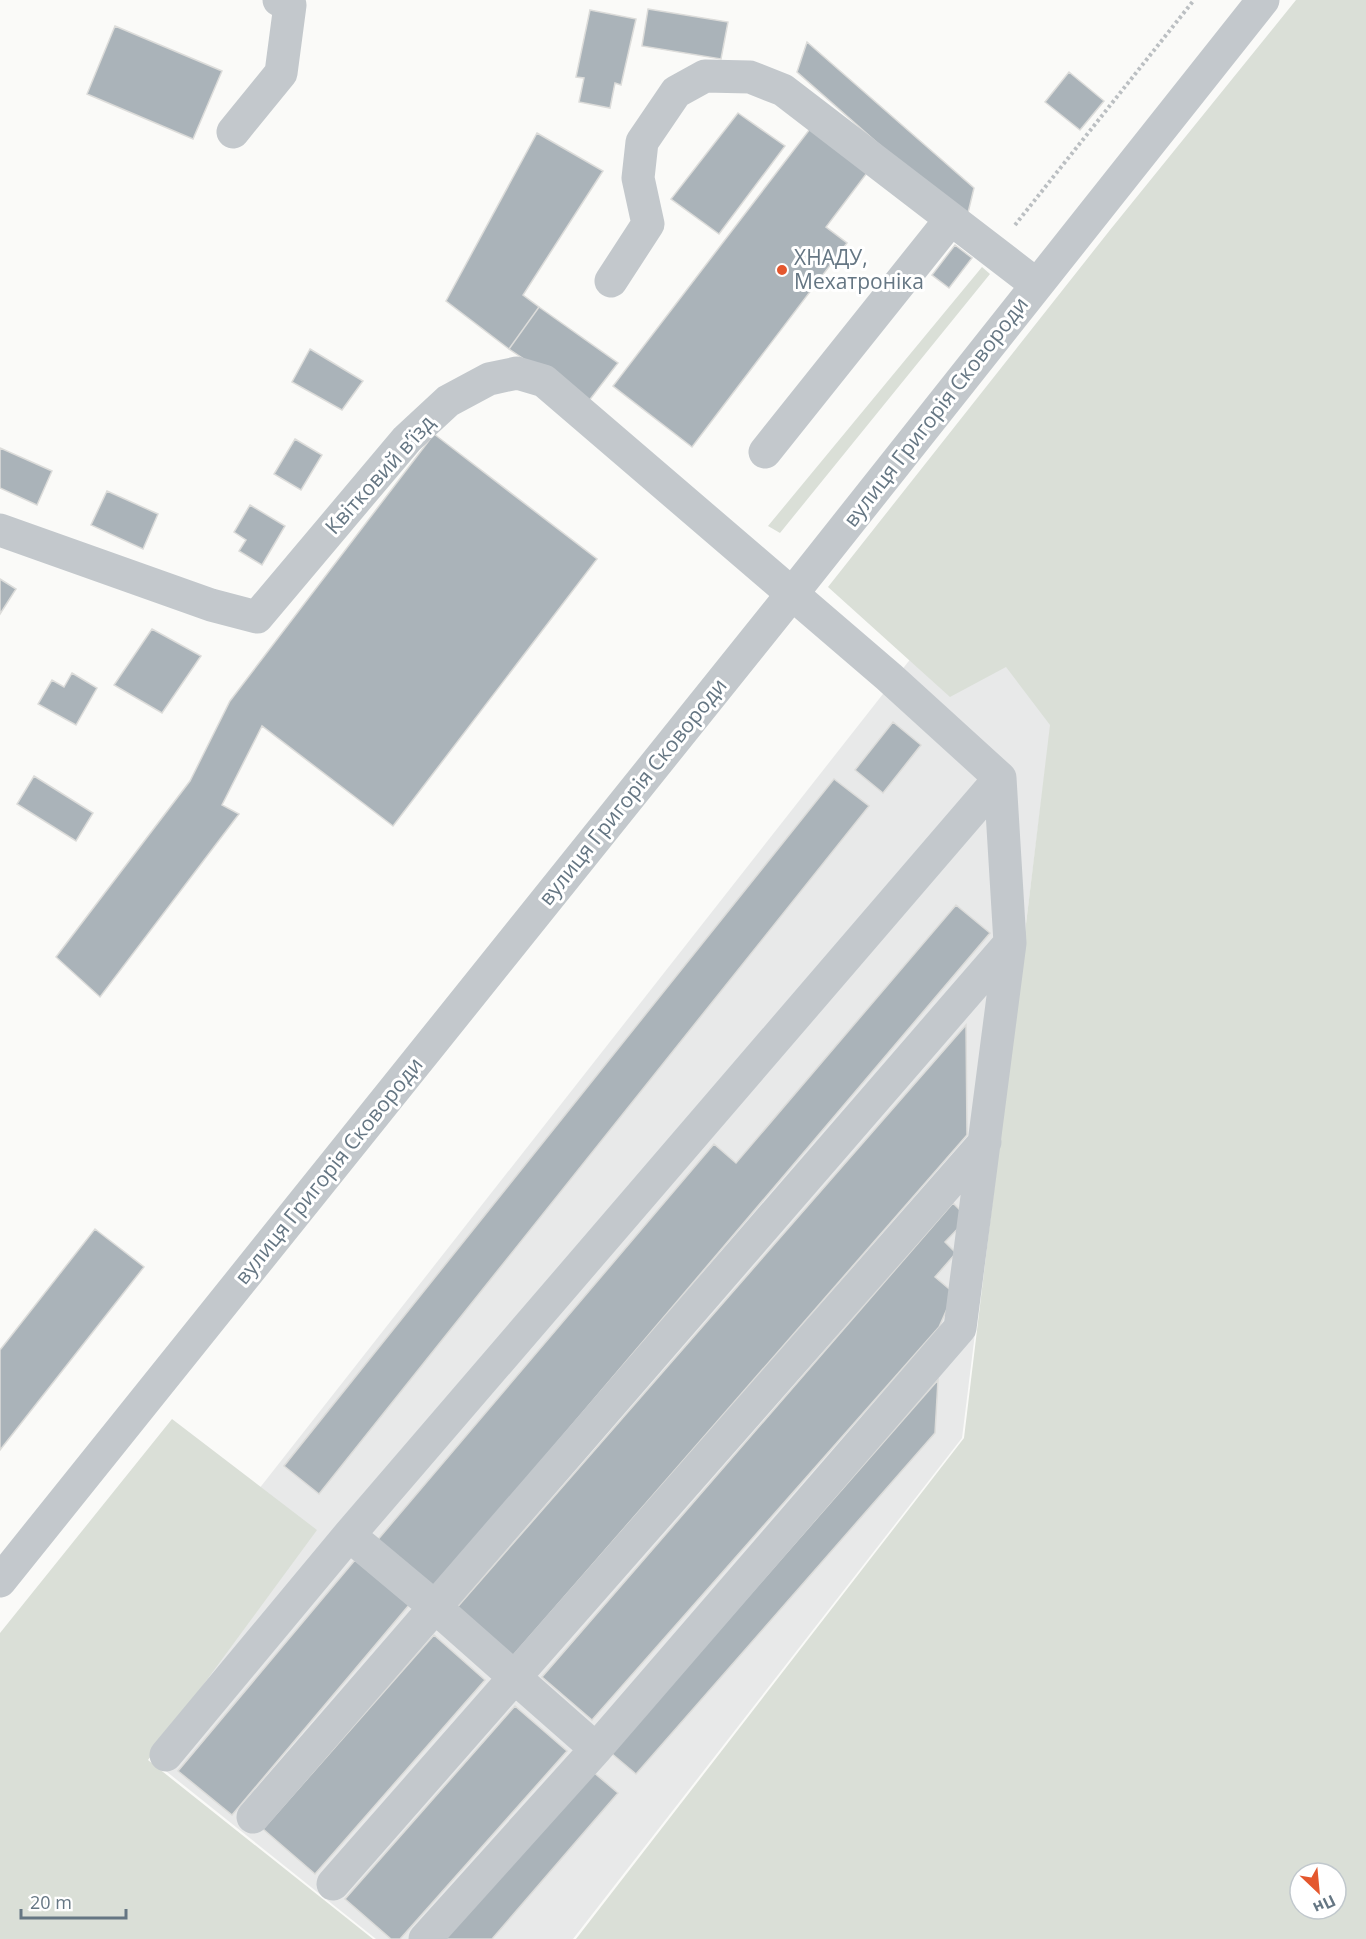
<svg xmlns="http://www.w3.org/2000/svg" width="1366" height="1939" font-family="'Open Sans',sans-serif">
<rect width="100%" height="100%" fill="#fafaf8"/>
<path fill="#e8e9e9" d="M1087,434l-125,1004 -389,501h-197l-289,-231z"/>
<path fill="#dadfd7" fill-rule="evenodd" d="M1296,0h70v1939h-790l388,-501 86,-713 -44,-58 -56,30 -122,-110 282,-357zM1300,1873h36v36h-36z
M982,267l8,7 -210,259 -12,-7z
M172,1419l145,111 -169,230 225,179h-373v-306z"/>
<path fill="#aab3b9" stroke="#dcdcda" stroke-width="1.5" d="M648,9l80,13 -7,37 -79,-13z
M590,10l46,9 -15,66 -6,-2 -5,25 -31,-6 5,-24 -8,-1z
M115,26l107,45 -29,68 -106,-45z
M807,42l167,146 -8,33 -169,-149z
M1069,72l35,29 -24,29 -35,-28z
M738,113l47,33 -66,88 -48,-35z
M813,125l57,44 -44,58 21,16 -155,204 -79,-61z
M537,133l66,38 -80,124 16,12 -30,42 -63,-48z
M955,245l17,13 -23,30 -17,-13z
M539,307l79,56 -30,39 -79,-53z
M310,349l53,32 -21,29 -50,-28z
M434,434l163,125 -204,267 -131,-100 -40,79 17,9 -139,183 -44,-40 134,-176 40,-80z
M295,439l27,16 -21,35 -27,-16z
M0,448l52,23 -15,34 -37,-17z
M107,491l51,23 -15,35 -52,-24z
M250,505l35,21 -23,39 -23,-14 7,-11 -12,-8z
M0,579l16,10 -16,25z
M152,629l49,27 -39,57 -48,-28z
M72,673l25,15 -21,37 -38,-21 14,-24 12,7z
M893,722l28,23 -38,48 -28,-23z
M34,776l59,37 -17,28 -59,-37z
M834,779l35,27 -550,688 -35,-28z
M956,905l34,28 -559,658 -56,-48 339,-399 22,19z
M966,1025l1,110 -457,524 -56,-48z
M953,1203l15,15 -23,24 11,11 -21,24 19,16 -15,34 -347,393 -50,-43z
M95,1229l49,38 -144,183v-100z
M938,1380l-3,53 -299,341 -25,-21z
M355,1560l54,45 -177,210 -54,-44z
M434,1635l51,45 -170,194 -52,-45z
M515,1706l52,45 -167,188h-9l-46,-40z
M592,1771l26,22 -126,146h-47z"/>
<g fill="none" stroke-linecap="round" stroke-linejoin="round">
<path stroke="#bbbfc2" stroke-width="4" stroke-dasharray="3 3" stroke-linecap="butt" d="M1015,225l179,-225"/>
<path stroke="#c3c8cc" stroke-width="33" d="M233,132l48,-59 9,-68 -11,-5
M611,281l37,-57 -10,-46 4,-36 34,-50 29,-16 45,1 33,13 254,195
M765,452l186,-233
M0,530l211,75 46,12 150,-178 41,-38 41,-22 28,-6 27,8 345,296 111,101 -651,757 -183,220
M349,1535l86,72 161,142
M0,1581l792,-987 471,-594
M253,1817l757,-874 -10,-165
M333,1884l652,-742
M425,1939l171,-190 364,-421 50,-385"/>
</g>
<circle fill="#e4572e" stroke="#fff" stroke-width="2" cx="782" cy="270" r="6"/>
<g text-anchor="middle" stroke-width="6" stroke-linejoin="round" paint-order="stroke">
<g font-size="21" fill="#657683" stroke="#fff" text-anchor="start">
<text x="794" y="265">ХНАДУ,<tspan x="794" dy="24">Мехатроніка</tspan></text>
</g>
<g font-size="21" fill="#657683" stroke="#fff">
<text transform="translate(936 412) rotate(-52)" y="7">вулиця Григорія Сковороди</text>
<text transform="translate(380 475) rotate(-48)" y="7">Квітковий в’їзд</text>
<text transform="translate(633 792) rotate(-51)" y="7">вулиця Григорія Сковороди</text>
<text transform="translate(329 1171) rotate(-51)" y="7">вулиця Григорія Сковороди</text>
</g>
</g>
<g transform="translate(1318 1891) rotate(154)"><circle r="28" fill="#ffffff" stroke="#c1c8cd" stroke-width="1.5"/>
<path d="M0-4.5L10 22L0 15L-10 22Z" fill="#e4572e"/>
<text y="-9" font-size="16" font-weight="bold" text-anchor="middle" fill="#657683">Пн</text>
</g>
<path d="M21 1909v9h105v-9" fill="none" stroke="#657683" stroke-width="3"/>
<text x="30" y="1909" font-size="18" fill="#657683" stroke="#ffffff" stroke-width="4.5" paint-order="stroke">20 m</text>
</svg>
